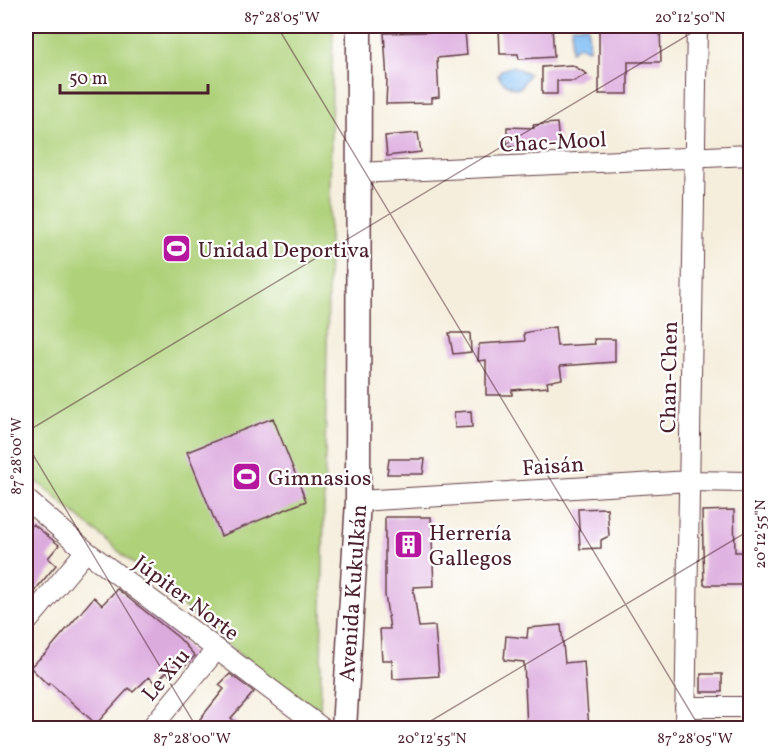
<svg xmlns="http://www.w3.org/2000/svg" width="776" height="754" font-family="Vollkorn,serif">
<rect width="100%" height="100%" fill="#fff"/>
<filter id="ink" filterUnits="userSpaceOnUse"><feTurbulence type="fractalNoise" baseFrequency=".0167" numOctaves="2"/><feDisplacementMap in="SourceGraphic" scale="12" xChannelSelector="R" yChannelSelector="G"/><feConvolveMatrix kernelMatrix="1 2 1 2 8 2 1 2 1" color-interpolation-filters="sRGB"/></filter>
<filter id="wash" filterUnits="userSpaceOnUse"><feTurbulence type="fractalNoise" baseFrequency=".008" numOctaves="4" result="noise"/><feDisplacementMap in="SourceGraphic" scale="24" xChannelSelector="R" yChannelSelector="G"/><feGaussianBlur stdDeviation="1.35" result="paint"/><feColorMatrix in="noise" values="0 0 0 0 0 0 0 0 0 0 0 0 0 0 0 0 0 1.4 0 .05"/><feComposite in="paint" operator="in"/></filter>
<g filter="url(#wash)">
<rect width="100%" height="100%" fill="#f5eedd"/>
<path fill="#afd17a" stroke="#7c7852" stroke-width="1.5" d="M26,26h307l-13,697 -294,-251z"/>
<path fill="#80bdf3" stroke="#656e8f" stroke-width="1.5" d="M572,26h16l1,23 -11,-3 -7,5z
M513,66l16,8 -9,14c-8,1 -19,-6 -22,-13l3,-5z"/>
<g id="blocks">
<path fill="#dcabde" d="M499,26h53l2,31 -35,2 -1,-5h-18z
M599,26h61l1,36h-33v32h-29z
M465,31l2,24 -30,3 2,39 -7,1v5l-46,1 1,-23 -3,-48z
M572,65l15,9 -13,7h-17v13h-15v-27z
M557,123l2,21 -52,3v-20l27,1 -1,-3z
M418,133l3,19 -34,4 -2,-20z
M555,327l2,19 38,-2 -1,-5h21v23l-55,4 2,13 -15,3 1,5 -36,3v5h-26v-35l-8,1 1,-17 46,-3 -1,-8z
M449,333h21l1,19 -18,2z
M471,411l1,16 -17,1 -1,-16z
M273,418l33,83 -85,35 -34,-84z
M389,459h36l-2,15h-36z
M607,508l2,28 -8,4v8l-21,1 -2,-40z
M734,510l1,42h11v33h-42l-2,-74z
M385,517h46l3,69 -21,1 6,40 16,-1 4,50 -46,3 -1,-19h-10l-2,-31h10l-5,-34z
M33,524l26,21 -11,13 8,7 -30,36v-68z
M117,589l62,49 16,18 -14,13 -5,-6 -21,20 -6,-6 -16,15 -4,-4 -33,36 -46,-41 -2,2 -18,-18 17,-15 47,-55 8,8z
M561,625l4,38 19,-2 5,68h-62l-3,-67 -20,-2 2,-24 21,2 1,-10z
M230,674l24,18 -23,26 12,11h-51l32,-40 -5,-4z
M701,674h21v18h-21z"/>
</g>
</g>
<g filter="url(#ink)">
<use href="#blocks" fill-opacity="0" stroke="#643e46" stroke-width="1.5"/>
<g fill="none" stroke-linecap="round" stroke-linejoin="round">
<defs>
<path id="minor" d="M357,173l393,-18
M26,499l60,52 236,177
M358,501l332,-20 60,1
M26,623l60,-72
M685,707h65
M151,728l65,-78
M685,728l12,-702"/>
<path id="tertiary" d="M344,728l14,-227 1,-475"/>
</defs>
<use href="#minor" stroke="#643e46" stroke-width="22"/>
<use href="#tertiary" stroke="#643e46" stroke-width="27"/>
<use href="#minor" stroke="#fff" stroke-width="20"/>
<use href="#tertiary" stroke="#fff" stroke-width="24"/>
</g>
</g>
<path fill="none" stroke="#4a1f2b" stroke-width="1.5" stroke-opacity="0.45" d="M277,26l423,702M26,432l677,-406M26,443l171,285M419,728l331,-198"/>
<defs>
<symbol id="stadium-square" viewBox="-11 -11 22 22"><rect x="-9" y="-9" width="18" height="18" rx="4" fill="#b5179e" stroke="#fff"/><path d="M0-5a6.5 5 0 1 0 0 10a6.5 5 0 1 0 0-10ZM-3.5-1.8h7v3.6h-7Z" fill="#fff"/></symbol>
<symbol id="building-square" viewBox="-11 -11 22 22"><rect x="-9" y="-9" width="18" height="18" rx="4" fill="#b5179e" stroke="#fff"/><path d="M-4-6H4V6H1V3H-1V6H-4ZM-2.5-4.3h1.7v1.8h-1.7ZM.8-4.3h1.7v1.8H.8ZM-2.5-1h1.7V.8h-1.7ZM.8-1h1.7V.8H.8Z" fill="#fff"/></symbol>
</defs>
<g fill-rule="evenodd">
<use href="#stadium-square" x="160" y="232" width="33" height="33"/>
<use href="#stadium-square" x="230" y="460" width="33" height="33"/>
<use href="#building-square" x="392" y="528" width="33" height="33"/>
</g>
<g text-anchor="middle" stroke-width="4.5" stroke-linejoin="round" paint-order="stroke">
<g font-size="22" fill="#4a1f2b" stroke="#fff">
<text transform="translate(553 141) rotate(-3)" y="8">Chac-Mool</text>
<text transform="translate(668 377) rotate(-89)" y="8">Chan-Chen</text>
<text transform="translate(553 465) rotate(-4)" y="8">Faisán</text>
<text transform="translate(352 593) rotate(-86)" y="8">Avenida Kukulkán</text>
<text transform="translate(187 597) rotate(37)" y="8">Júpiter Norte</text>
<text transform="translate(165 674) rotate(-50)" y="8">Le Xiu</text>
</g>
<g font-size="22" fill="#4a1f2b" stroke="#fff" text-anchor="start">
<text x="198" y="257">Unidad Deportiva</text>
<text x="268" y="485">Gimnasios</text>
<text x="429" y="540">Herrería<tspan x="429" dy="25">Gallegos</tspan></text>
</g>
</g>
<rect width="776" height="754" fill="none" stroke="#fff" stroke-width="66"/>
<path d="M60 84v9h148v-9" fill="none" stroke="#4a1f2b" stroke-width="3"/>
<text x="69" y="84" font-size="18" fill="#4a1f2b" stroke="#ffffff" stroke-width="4.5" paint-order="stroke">50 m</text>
<rect x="33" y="33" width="710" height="688" fill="none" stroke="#4a1f2b" stroke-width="2"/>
<g font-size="15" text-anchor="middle" fill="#4a1f2b">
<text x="282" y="22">87°28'05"W</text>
<text x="690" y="22">20°12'50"N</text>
<text transform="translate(16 456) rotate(-90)" y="5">87°28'00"W</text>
<text transform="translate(760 534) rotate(-90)" y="5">20°12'55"N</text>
<text x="192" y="743">87°28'00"W</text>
<text x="432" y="743">20°12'55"N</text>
<text x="695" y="743">87°28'05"W</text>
</g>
</svg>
